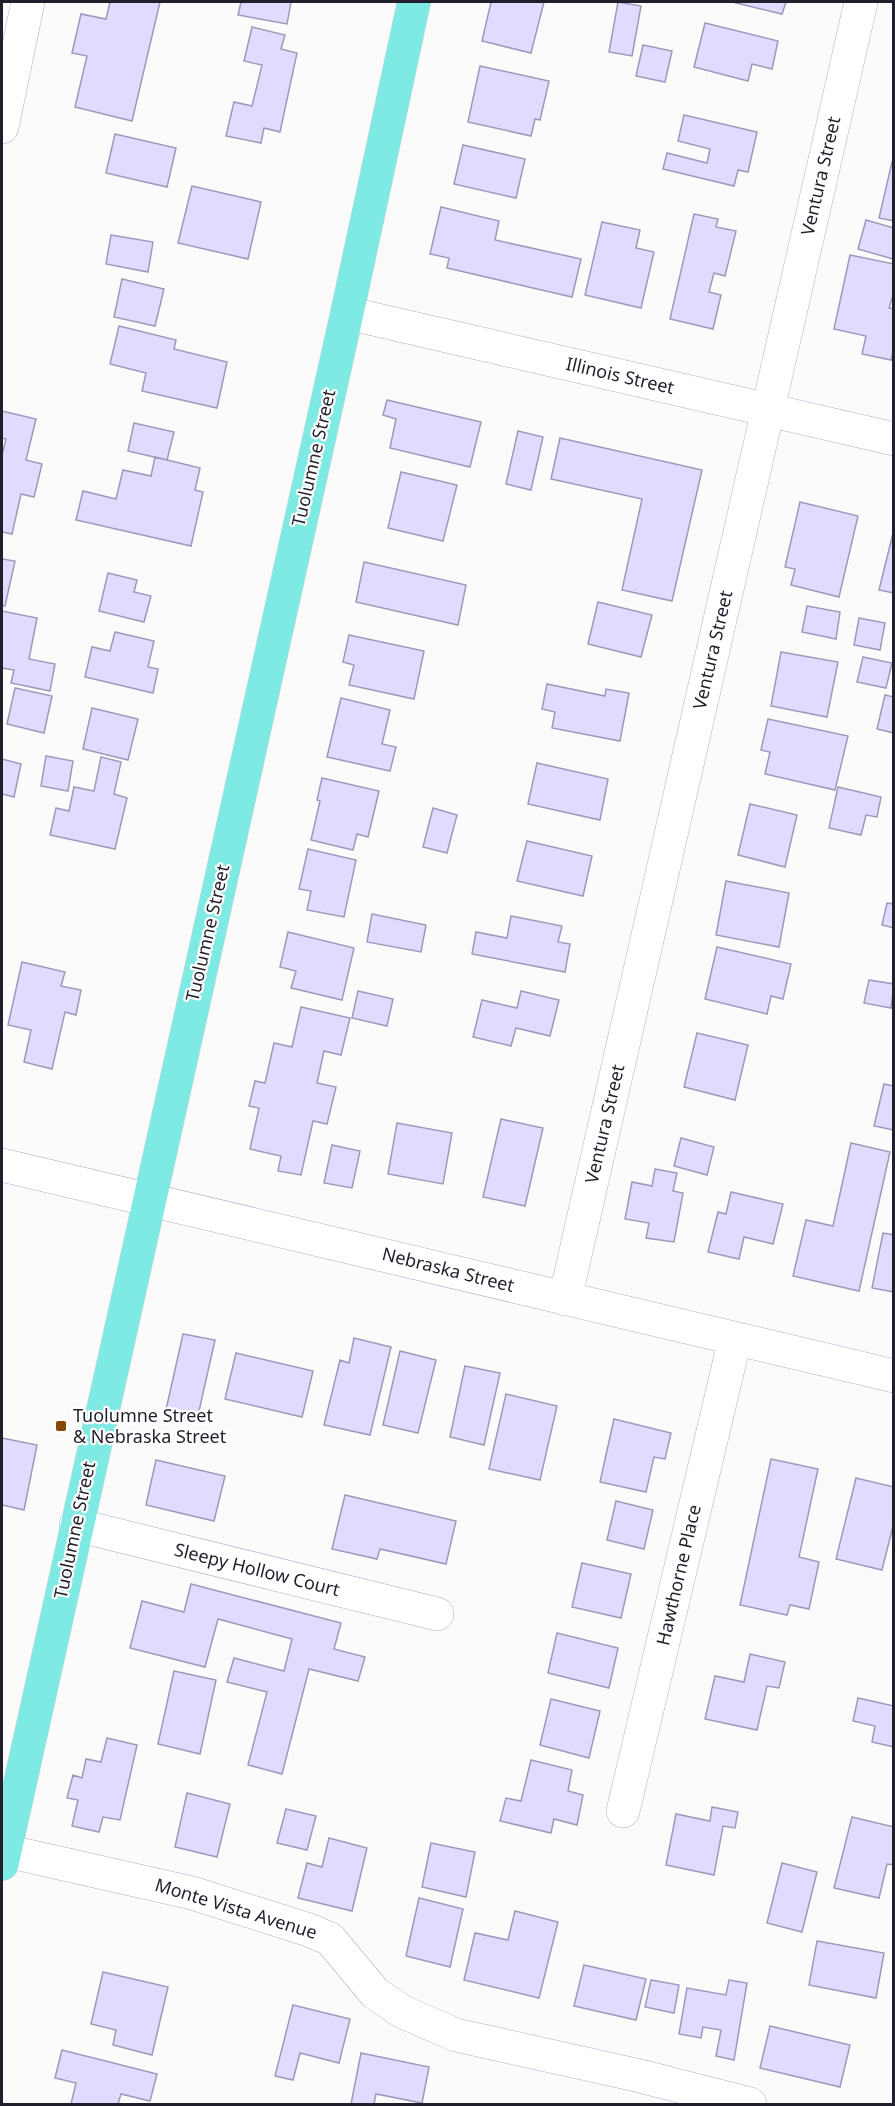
<svg xmlns="http://www.w3.org/2000/svg" width="895" height="2106" font-family="'Noto Sans',sans-serif">
<rect width="100%" height="100%" fill="#fbfbfb"/>
<path fill="#e1dcff" stroke="#9e99ba" stroke-width="1.5" d="M110,2h50l-28,119 -57,-14 12,-51 -15,-3 9,-39 25,5z
M241,2h50l-4,22 -49,-9z
M491,2h53l-13,51 -49,-12z
M618,2l23,4 -9,50 -23,-4z
M732,2h54l-4,12z
M705,23l73,18 -6,28 -20,-5 -4,17 -54,-14z
M252,27l33,8 -4,14 16,4 -17,79 -16,-4 -3,15 -35,-7 8,-34 18,4 10,-41 -18,-4z
M643,45l29,6 -7,31 -29,-6z
M480,66l69,15 -9,39 -5,-1 -4,17 -63,-14z
M684,115l73,17 -9,40 -10,-2 -4,16 -71,-17 4,-16 40,10 3,-14 -32,-8z
M115,134l61,14 -9,39 -61,-14z
M463,145l62,14 -9,39 -62,-14z
M892,162h2v59l-15,-3z
M192,186l69,16 -13,57 -70,-16z
M441,207l58,14 -4,19 86,19 -9,38 -125,-29 2,-10 -19,-4z
M694,214l24,5 -2,8 20,4 -11,45 -11,-3 -5,19 12,3 -8,34 -43,-10z
M866,220l28,8 -1,31 -35,-10z
M602,222l38,8 -4,18 18,4 -13,56 -56,-13z
M111,235l42,7 -5,30 -42,-8z
M850,255l44,9v28l-5,16 5,1v39l-3,12 -29,-6 4,-18 -32,-7z
M122,279l42,10 -9,37 -41,-9z
M119,326l57,14 -2,9 53,13 -10,46 -75,-17 4,-18 -36,-9z
M387,400l94,22 -11,45 -80,-19 6,-29 -13,-4z
M2,411l34,8 -10,41 16,4 -8,33 -13,-3 -9,40 -10,-2v-77l4,-16 -4,-1z
M134,423l40,9 -7,28 -39,-9z
M518,431l25,6 -12,53 -25,-6z
M560,438l142,32 -30,131 -50,-11 20,-91 -91,-20z
M155,457l45,11 -5,22 8,2 -12,54 -115,-26 7,-29 33,8 7,-29 28,6z
M401,472l56,13 -14,56 -55,-13z
M800,502l58,14 -19,81 -48,-12 4,-16 -10,-2z
M894,529v64l-15,-3z
M2,559l13,2 -10,45h-3z
M364,562l102,23 -8,40 -102,-23z
M108,573l29,7 -3,12 17,4 -7,26 -45,-11z
M598,602l54,13 -11,42 -53,-13z
M807,606l33,6 -4,27 -34,-7z
M2,611l35,7 -8,41 26,5 -5,27 -39,-8 3,-13 -12,-2z
M859,618l26,5 -5,27 -26,-5z
M115,632l39,9 -6,26 10,2 -5,24 -68,-16 7,-30 18,4z
M349,635l75,16 -10,48 -65,-14 5,-20 -11,-3z
M781,652l57,10 -11,55 -56,-11z
M863,657l29,6 -6,25 -29,-6z
M547,684l58,12 1,-7 23,4 -9,48 -68,-13 3,-16 -13,-3z
M15,688l37,8 -8,37 -37,-9z
M885,695l9,2v36l-17,-4z
M341,698l49,12 -8,34 14,3 -6,24 -63,-14z
M92,708l46,11 -10,41 -45,-11z
M768,719l80,17 -13,54 -70,-16 5,-22 -9,-2z
M46,756l27,5 -5,30 -27,-5z
M101,757l20,5 -7,32 13,4 -12,51 -65,-14 6,-27 13,3 5,-24 20,4z
M2,759l19,5 -7,33 -12,-3z
M537,763l71,16 -8,41 -72,-16z
M322,778l57,13 -11,46 -11,-3 -4,16 -42,-10 9,-39 -3,-1z
M838,787l43,10 -4,20 -11,-2 -5,20 -32,-7z
M750,804l47,11 -12,52 -47,-12z
M433,808l24,7 -10,38 -24,-6z
M527,841l65,15 -9,40 -66,-15z
M308,849l48,11 -12,57 -37,-7 4,-19 -12,-2z
M726,881l63,12 -10,54 -63,-12z
M887,903l7,1v24l-12,-3z
M372,914l54,11 -5,27 -54,-10z
M511,916l51,10 -4,16 12,2 -5,28 -93,-18 4,-22 31,6z
M288,932l66,16 -12,52 -51,-12 5,-17 -16,-4z
M717,947l74,17 -8,35 -12,-3 -4,18 -62,-15z
M22,962l43,10 -4,14 20,4 -5,25 -11,-3 -13,57 -28,-7 7,-32 -23,-5z
M869,980l25,4 -3,24 -27,-5z
M358,991l35,8 -6,27 -35,-8z
M521,991l38,9 -9,36 -34,-8 -5,18 -38,-9 9,-37 35,8z
M301,1007l49,11 -9,37 -17,-4 -7,32 19,4 -9,37 -14,-3 -12,54 -23,-4 3,-15 -31,-7 9,-41 -10,-2 6,-25 10,2 9,-40 18,4z
M697,1033l51,12 -13,55 -51,-13z
M884,1084l10,2v44l-20,-4z
M501,1119l42,9 -18,78 -42,-9z
M397,1123l55,10 -9,51 -55,-10z
M681,1138l33,9 -7,28 -33,-9z
M851,1143l39,9 -31,139 -66,-15 13,-56 27,6z
M332,1145l28,6 -8,37 -28,-5z
M655,1169l22,4 -4,18 10,2 -9,49 -28,-4 3,-15 -24,-4 7,-37 20,4z
M731,1192l52,12 -10,40 -29,-7 -5,22 -31,-7 10,-40 8,2z
M883,1233l11,2v57l-22,-4z
M183,1334l32,6 -18,80 -32,-6z
M354,1338l37,9 -21,88 -46,-10 16,-65 9,3z
M400,1351l36,9 -18,73 -35,-8z
M236,1353l77,18 -11,46 -77,-18z
M465,1366l35,7 -16,72 -34,-8z
M506,1394l51,12 -17,74 -51,-11z
M614,1419l57,14 -6,26 -11,-2 -8,35 -46,-10z
M2,1438l35,7 -13,65 -22,-5z
M771,1459l47,10 -19,88 20,5 -10,47 -19,-4 -3,10 -47,-10z
M156,1460l69,16 -11,45 -68,-16z
M856,1478l38,9v35l-12,48 -46,-11z
M345,1495l111,26 -10,43 -66,-15 -3,10 -45,-10z
M616,1501l37,9 -9,39 -37,-9z
M582,1563l49,11 -10,44 -49,-11z
M191,1584l150,39 -7,26 31,8 -7,24 -49,-12 -27,105 -34,-9 19,-73 -40,-10 7,-24 50,13 8,-32 -74,-20 -13,48 -75,-19 12,-47 42,11z
M557,1633l61,15 -9,40 -61,-15z
M750,1654l35,8 -6,26 -12,-2 -10,44 -52,-11 10,-43 29,6z
M174,1671l42,9 -16,74 -42,-10z
M858,1698l36,8v41l-22,-5 3,-16 -22,-5z
M551,1699l49,12 -11,47 -49,-13z
M107,1738l30,7 -17,75 -17,-3 -4,15 -27,-6 6,-26 -11,-2 6,-23 9,3 4,-19 15,3z
M531,1760l41,10 -4,21 15,4 -6,30 -23,-6 -3,14 -51,-12 6,-23 15,3z
M187,1793l43,11 -13,53 -42,-10z
M712,1807l26,5 -3,16 -12,-2 -9,49 -48,-10 10,-51 34,7z
M286,1809l30,7 -9,34 -30,-7z
M852,1817l42,10v38l-7,-1 -8,34 -45,-10z
M329,1838l38,10 -15,63 -54,-13 9,-35 15,4z
M431,1843l44,9 -9,45 -44,-10z
M782,1863l35,9 -15,60 -35,-9z
M419,1898l44,11 -13,58 -44,-11z
M515,1911l43,11 -19,76 -75,-18 11,-47 33,7z
M817,1941l67,12 -8,45 -67,-13z
M584,1965l62,14 -10,41 -62,-14z
M103,1972l65,15 -16,68 -39,-10 3,-15 -25,-6z
M651,1980l28,5 -5,28 -29,-6z
M729,1980l18,3 -13,77 -18,-4 5,-26 -18,-3 -2,11 -22,-4 8,-46 39,7z
M293,2005l57,14 -11,44 -39,-10 -7,27 -18,-4z
M770,2026l80,19 -10,42 -80,-19z
M62,2050l95,24 -7,27 -29,-7 -3,10h-47l5,-21 -21,-5z
M361,2053l68,14 -7,36 -46,-9 -2,10h-23z"/>
<g fill="none" stroke-linecap="round" stroke-linejoin="round">
<defs>
<path id="minor" d="M2,127l26,-125
M347,313l547,126
M2,1165l892,211
M565,1299l296,-1297
M76,1525l361,89
M623,1811l112,-472
M2,1850l190,43 117,37 21,9 45,54 28,19 53,23 180,40 114,29"/>
<path id="major" d="M2,1864l345,-1551 67,-311"/>
</defs>
<use href="#minor" stroke="#b2acce" stroke-width="34"/>
<use href="#major" stroke="#d7d7d9" stroke-width="34"/>
<use href="#minor" stroke="#fff" stroke-width="33"/>
<use href="#major" stroke="#7fe9e4" stroke-width="33"/>
</g>
<rect fill="#854905" stroke="#fff" stroke-width="2" x="55" y="1420" width="12" height="12" rx="3"/>
<g text-anchor="middle" stroke-width="4.5" stroke-linejoin="round" paint-order="stroke">
<g font-size="18" fill="#211f2c" stroke="#fff">
<text transform="translate(821 176) rotate(-77)" y="6">Ventura Street</text>
<text transform="translate(620 376) rotate(13)" y="6">Illinois Street</text>
<text transform="translate(314 458) rotate(-77)" y="6">Tuolumne Street</text>
<text transform="translate(713 650) rotate(-77)" y="6">Ventura Street</text>
<text transform="translate(208 933) rotate(-77)" y="6">Tuolumne Street</text>
<text transform="translate(605 1124) rotate(-77)" y="6">Ventura Street</text>
<text transform="translate(448 1270) rotate(14)" y="6">Nebraska Street</text>
<text transform="translate(75 1530) rotate(-78)" y="6">Tuolumne Street</text>
<text transform="translate(257 1570) rotate(14)" y="6">Sleepy Hollow Court</text>
<text transform="translate(679 1575) rotate(-77)" y="6">Hawthorne Place</text>
<text transform="translate(236 1909) rotate(17)" y="6">Monte Vista Avenue</text>
</g>
<g font-size="18" fill="#211f2c" stroke="#fff" text-anchor="start">
<text x="73" y="1422">Tuolumne Street<tspan x="73" dy="21">&amp; Nebraska Street</tspan></text>
</g>
</g>
<rect width="895" height="2106" fill="none" stroke="#211f2c" stroke-width="6"/>
</svg>
